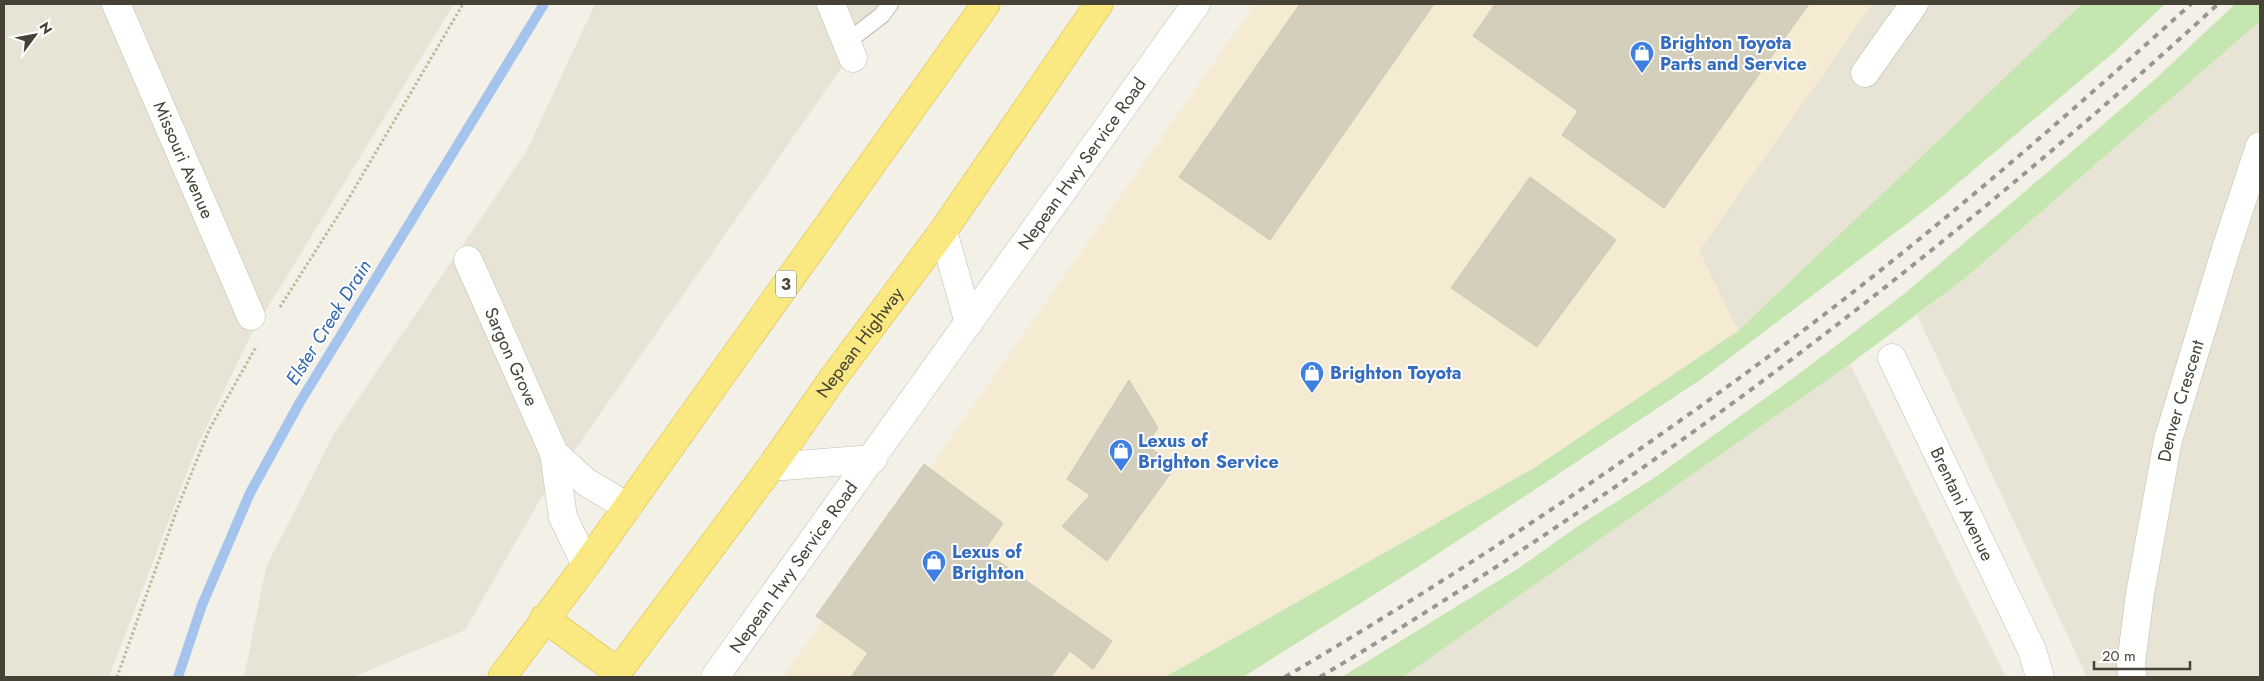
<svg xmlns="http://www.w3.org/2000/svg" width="2264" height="681" font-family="Jost,sans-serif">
<rect width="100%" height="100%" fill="#f3f1e7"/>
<path fill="#e7e4d5" d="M4,4h450l-202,329 -54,111 -89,233h-105z
M595,4h291l-346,496 -75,130 -112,47h-109l22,-110 68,-133 192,-282z
M1872,4h230l-364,327 -39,-80z
M2260,21v656h-173l-170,-362 46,-35z
M1850,364l156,313h-603z"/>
<path fill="#f4ebd2" d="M1255,4h617l-173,247 39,80 -204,137 -369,209h-382z"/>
<path fill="#c5e6b0" d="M2082,4h83l-52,49 -180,151 -230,174 -282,187 -178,112h-78l369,-209 204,-137z
M2235,4h25v17l-297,259 -113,84 -447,313h-61l177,-109 59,-42 76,-48 138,-99 112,-85 172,-146 76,-66z"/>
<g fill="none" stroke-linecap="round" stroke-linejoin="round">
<path stroke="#a4c4ee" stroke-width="10" d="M178,677l24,-72 48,-112 50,-91 244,-398"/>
</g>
<path fill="#d4cfbc" stroke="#cfc8b0" d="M1300,4h134l-164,236 -91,-63z
M1495,4h314l-145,204 -102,-73 16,-24 -105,-75z
M1530,177l86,63 -79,107 -86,-59z
M1129,380l29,48 -12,17 30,21 -69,95 -45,-35 28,-31 -23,-16z
M924,464l79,59 -19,28 128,90 -19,28 -23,-18 -19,26h-200l17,-24 -52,-37z"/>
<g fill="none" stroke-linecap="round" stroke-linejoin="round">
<defs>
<path id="service" d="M847,42l35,-27 8,-11"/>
<g id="minor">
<path id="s1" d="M116,4l135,312"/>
<path d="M831,4l22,54"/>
<path d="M1865,73l49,-69"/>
<path d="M943,231l26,92"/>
<path id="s2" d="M468,260l86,193 9,64 23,48"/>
<path id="s3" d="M1892,358l140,292 8,27"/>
<path d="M554,453l32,29 42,25"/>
<path d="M771,467l102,-8"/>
<path id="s4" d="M715,677l481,-673"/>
<path id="s5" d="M2132,677l-1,-14 9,-69 28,-154 58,-191 34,-103"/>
</g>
<g id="trunk">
<path d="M544,618l74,54"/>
<path d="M502,677l84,-112 400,-561"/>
<path id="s6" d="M614,677l157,-210 60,-86 112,-150 156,-227"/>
</g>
</defs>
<use href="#service" stroke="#c1bdac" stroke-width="18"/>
<use href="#minor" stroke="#c1bdac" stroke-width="29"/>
<use href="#trunk" stroke="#d9b93a" stroke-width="29"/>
<path stroke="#bfb99b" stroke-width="3" stroke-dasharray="2.5 2.5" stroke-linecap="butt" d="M280,307l66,-104 117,-199
M117,677l62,-173 30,-74 47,-83"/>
<use href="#service" stroke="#fff" stroke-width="16"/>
<use href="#minor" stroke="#fff" stroke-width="28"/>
<use href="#trunk" stroke="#fae881" stroke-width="28"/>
<path stroke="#969696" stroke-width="4" stroke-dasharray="6 6" stroke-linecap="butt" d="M1285,677c178,-105 350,-220 515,-344 136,-103 265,-215 391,-329
M1320,677c246,-147 479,-314 698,-498 68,-57 135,-115 200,-175"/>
</g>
<defs>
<symbol id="shop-pin" viewBox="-11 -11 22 30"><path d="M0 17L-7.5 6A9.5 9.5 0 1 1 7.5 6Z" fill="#3f7fe0" stroke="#fff"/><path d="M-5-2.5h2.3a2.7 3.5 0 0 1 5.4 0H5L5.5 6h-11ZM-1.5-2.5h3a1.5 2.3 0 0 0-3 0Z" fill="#fff"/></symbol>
</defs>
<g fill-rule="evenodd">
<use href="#shop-pin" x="1628" y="39" width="28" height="38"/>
<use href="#shop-pin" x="1298" y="359" width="28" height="38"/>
<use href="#shop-pin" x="1107" y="437" width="28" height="38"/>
<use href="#shop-pin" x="920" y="548" width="28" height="38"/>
</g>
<g text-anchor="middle" stroke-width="4" stroke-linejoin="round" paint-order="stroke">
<rect fill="#fff" stroke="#7e7b72" stroke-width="1" x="776" y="270.5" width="20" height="27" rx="4"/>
<g font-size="16" font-weight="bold" fill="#464236">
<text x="786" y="290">3</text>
</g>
<g font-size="18" font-weight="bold" fill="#366cbe" stroke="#fff" text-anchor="start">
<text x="1660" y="49">Brighton Toyota<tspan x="1660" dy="21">Parts and Service</tspan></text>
<text x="1330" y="379">Brighton Toyota</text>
<text x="1138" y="447">Lexus of<tspan x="1138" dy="21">Brighton Service</tspan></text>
<text x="952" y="558">Lexus of<tspan x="952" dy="21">Brighton</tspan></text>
</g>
<g font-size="18" fill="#464236" stroke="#fff">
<text dy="6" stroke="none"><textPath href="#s1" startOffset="170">Missouri Avenue</textPath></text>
<text dy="6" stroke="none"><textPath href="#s4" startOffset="631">Nepean Hwy Service Road</textPath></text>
<text dy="6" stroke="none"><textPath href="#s6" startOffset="415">Nepean Highway</textPath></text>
<text dy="6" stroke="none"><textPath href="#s2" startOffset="106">Sargon Grove</textPath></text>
<text dy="6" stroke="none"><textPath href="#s5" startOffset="281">Denver Crescent</textPath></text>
<text dy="6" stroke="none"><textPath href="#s3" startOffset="162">Brentani Avenue</textPath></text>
<text dy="6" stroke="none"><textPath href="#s4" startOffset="135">Nepean Hwy Service Road</textPath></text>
</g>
<g font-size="19" font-style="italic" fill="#3266af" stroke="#fff">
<text transform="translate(328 322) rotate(-58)" y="7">Elster Creek Drain</text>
</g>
</g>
<rect width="2264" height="681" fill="none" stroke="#464236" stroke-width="10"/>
<g transform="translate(35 35) rotate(58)" stroke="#ffffff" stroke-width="4" paint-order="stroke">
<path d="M0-4L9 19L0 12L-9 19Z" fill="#464236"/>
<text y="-8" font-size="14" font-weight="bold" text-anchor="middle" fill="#464236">N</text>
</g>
<path d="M2094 661v8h96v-8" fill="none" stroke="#464236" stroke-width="2.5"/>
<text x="2102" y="661" font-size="15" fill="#464236" stroke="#ffffff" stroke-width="4" paint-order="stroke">20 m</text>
</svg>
